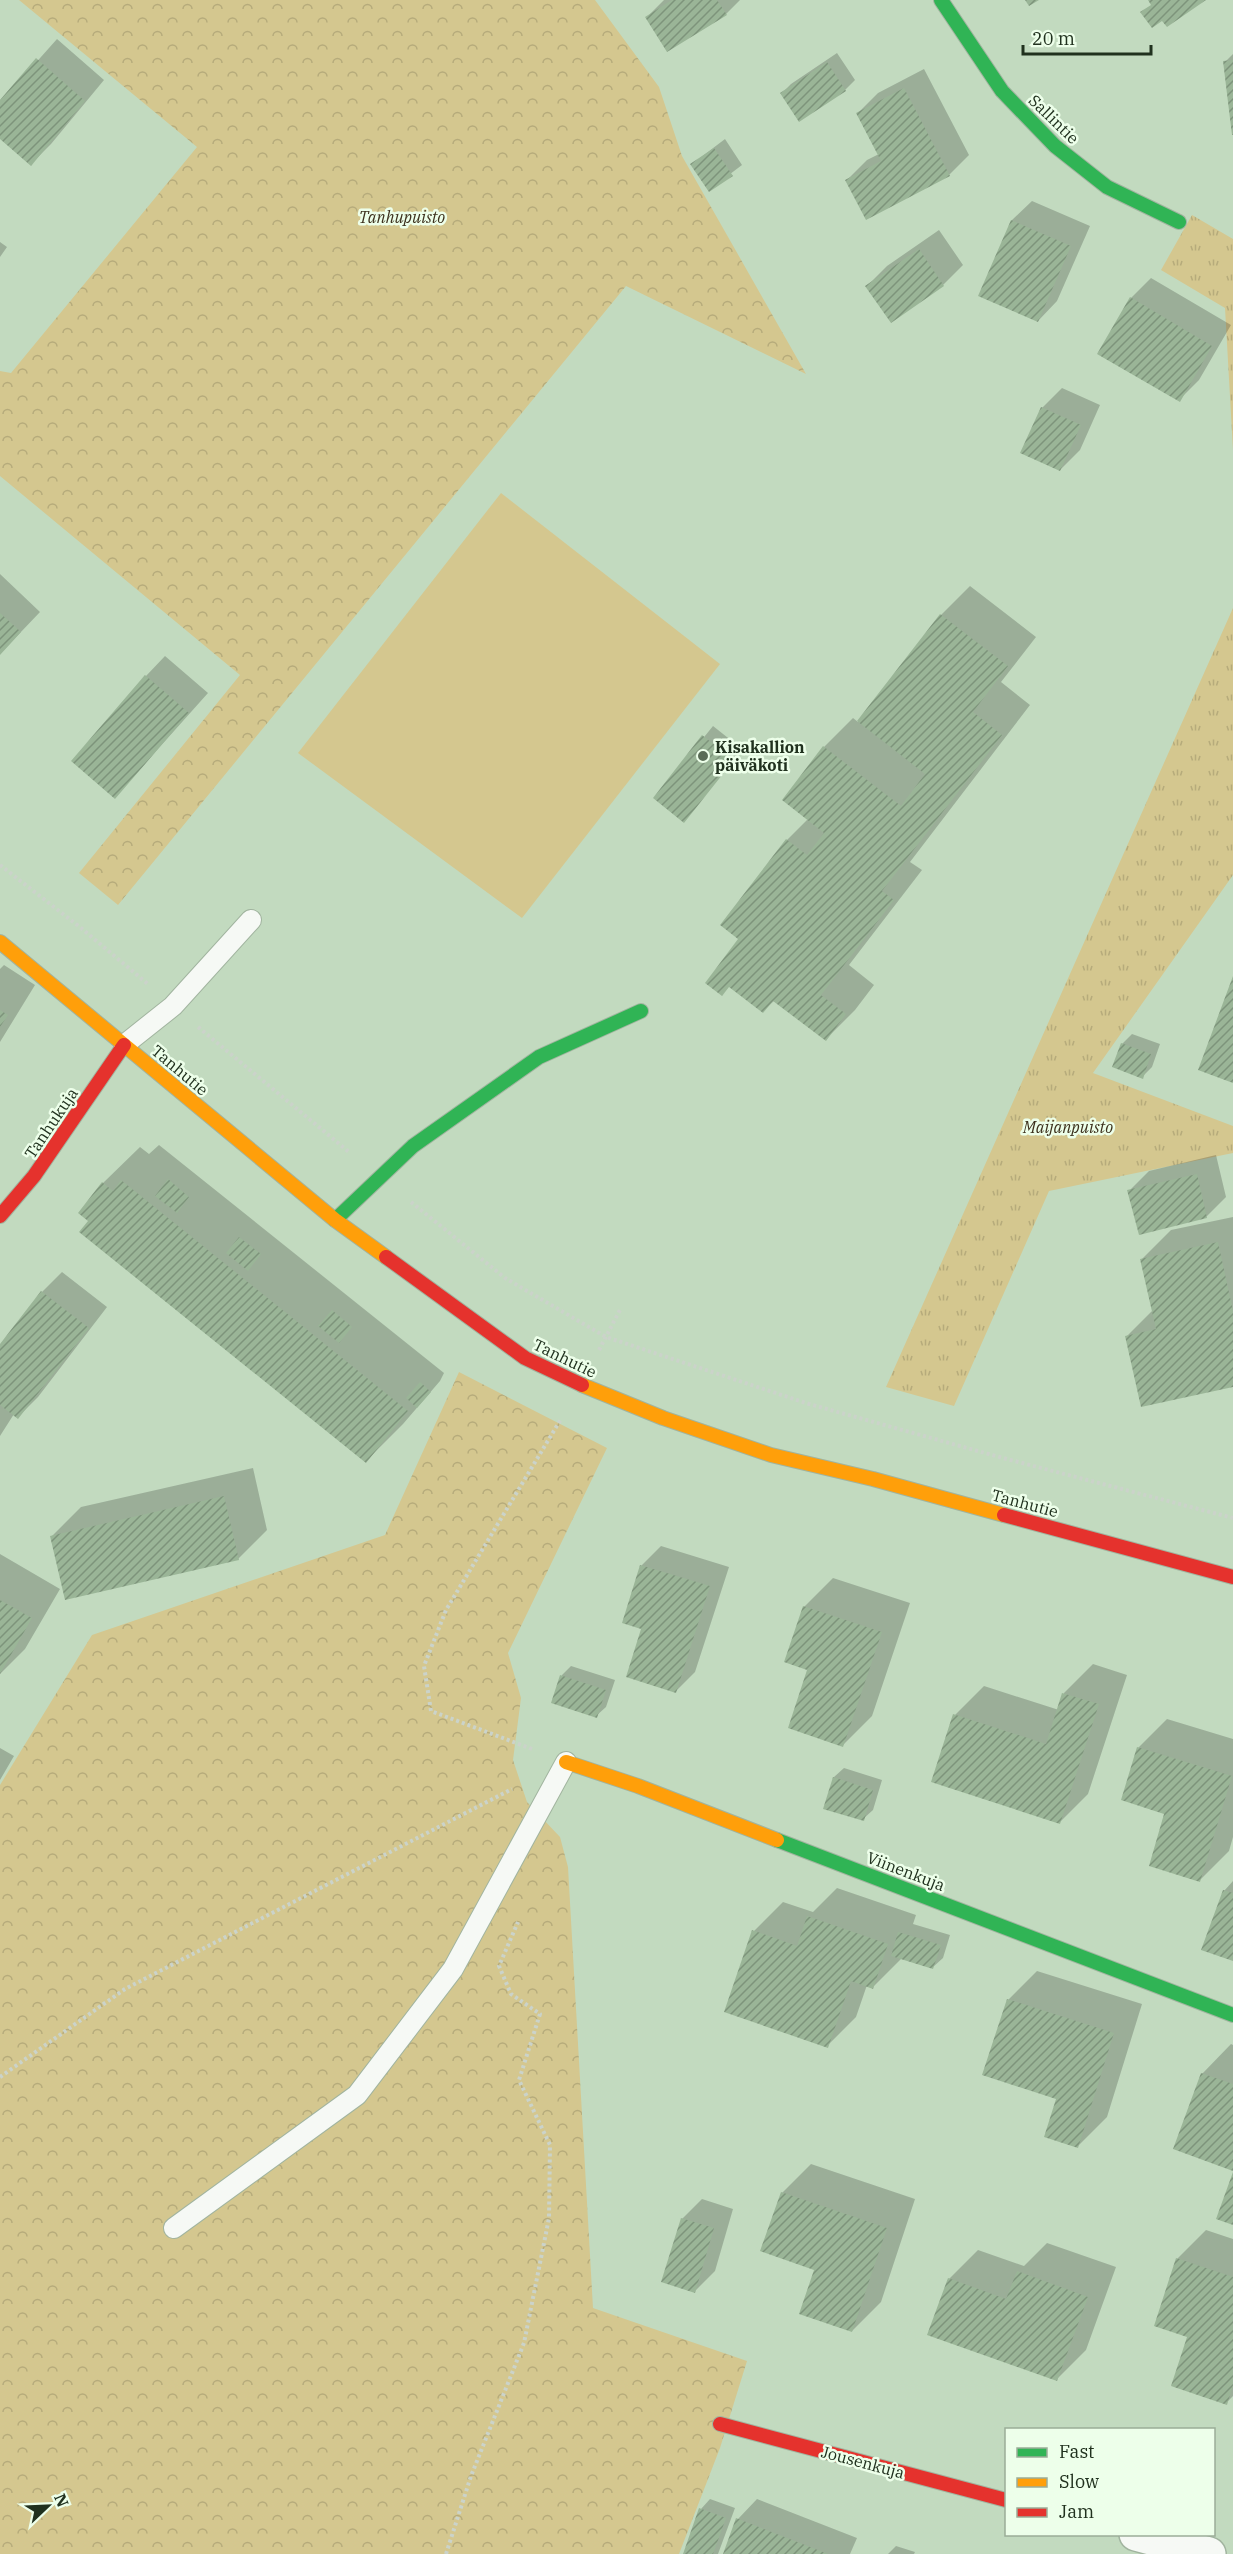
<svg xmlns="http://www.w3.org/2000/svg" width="1233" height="2554" font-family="'IBM Plex Serif',serif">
<defs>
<pattern id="forest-crowns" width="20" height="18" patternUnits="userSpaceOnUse" patternTransform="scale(1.5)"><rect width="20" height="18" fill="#d4c78f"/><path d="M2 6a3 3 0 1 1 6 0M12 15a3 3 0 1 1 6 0" fill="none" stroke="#b6ab7b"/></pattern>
<pattern id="park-tufts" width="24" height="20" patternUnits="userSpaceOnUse" patternTransform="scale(1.5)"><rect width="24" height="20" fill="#d4c78f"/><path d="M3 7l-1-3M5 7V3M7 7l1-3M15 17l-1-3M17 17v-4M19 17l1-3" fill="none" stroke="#b6ab7b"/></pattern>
<pattern id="building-hatch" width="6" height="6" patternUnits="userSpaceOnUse" patternTransform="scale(1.5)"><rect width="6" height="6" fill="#9ab597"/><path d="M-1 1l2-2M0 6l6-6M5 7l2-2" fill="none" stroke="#7d947b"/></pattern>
</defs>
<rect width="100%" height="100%" fill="#c2dabf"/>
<path fill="#d4c78f" d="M501,493l219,171 -198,254 -224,-165z"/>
<path fill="url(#forest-crowns)" d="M19,0h576l64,87 23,69 124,218 -180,-88 -508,619 -39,-32 161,-198 -240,-199v-105l11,2 186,-226z
M459,1372l148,76 -99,205 13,45 -8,62 14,42 33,35 8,30 25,441 154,53 -27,87 -41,106h-679v-769l92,-150 293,-100z"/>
<path fill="url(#park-tufts)" d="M1192,215l41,24v211l-8,-142 -64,-38z
M1233,608v267l-140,198 140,53v27l-184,38 -95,215 -68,-19z"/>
<path fill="#0003" d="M664,0h76l-14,14 -79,3z
M57,39l47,41 -53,64 -20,20 -31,-27v-34z
M837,53l18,27 -10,10 -63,3 9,-9z
M1233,54v81l-8,-73z
M924,69l45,86 -20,20 -102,5 20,-20 12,-6 -21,-41 20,-20z
M725,139l17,26 -33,25 -17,-26z
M1032,201l58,25 -33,75 -19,20 -58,-25 32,-76z
M939,230l24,35 -20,20 -52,36 -24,-35 20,-20z
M0,242l7,5 -7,10z
M1151,278l80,47 -32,55 -20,20 -48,-102z
M1062,388l38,17 -20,45 -20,20 -38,-18 20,-44z
M0,574l40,38 -40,42z
M970,586l66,51 -35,45 29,23 -120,157 12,8 -73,95 25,20 -19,25 -29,29 -51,-39 -12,11 -23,-72 47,-99 21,-21 16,-72 29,-29 5,4 83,-107z
M165,656l43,37 -93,104 31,-121z
M713,726l29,23 -58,72 -29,-23z
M4,965l31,20 -35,57v-73z
M1132,1034l28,10 -8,23 -10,10 -20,-33z
M159,1145l285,228 -4,8 -37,43 -37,37 -263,-278 37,-36 9,7z
M1216,1155l10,42 -20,20 -77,-26 20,-20z
M1233,1217v168l-106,-49 26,-26 -11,-51 29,-29z
M62,1272l45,35 -69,90 -20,20 -4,-3 -14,22v-89l42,-55z
M253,1468l14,62 -29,29 -186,-23 29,-29z
M661,1546l68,21 -34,105 -20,20 -32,-64 -2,-62z
M0,1554l60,35 -35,60 -25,25z
M833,1578l77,25 -38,113 -29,29 -34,-76 -5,-62z
M1093,1664l34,11 -39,119 -29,29 -104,-108 29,-29 75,24 5,-17z
M571,1666l44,14 -9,27 -10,9 -43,-14 9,-27z
M1167,1719l66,20v98l-4,14 -29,29 -62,-132z
M0,1748l14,8 -14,24z
M844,1768l38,12 -9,30 -10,9 -38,-11 9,-31z
M1233,1881v78l-9,-68z
M837,1888l79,27 -3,9 37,11 -7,23 -10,9 -31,-9 -29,29 -6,-2 -11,32 -29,29 -73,-115 29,-29 30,10z
M1037,1971l105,33 -35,113 -29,29 -20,-48 -50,-98z
M1231,2044l2,1v125l-31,-96z
M811,2164l104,35 -34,103 -29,29 -36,-62 -34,-76z
M702,2199l31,10 -18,62 -20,20 -13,-72z
M1206,2230l27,9v157l-7,7 -37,-67 -12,-77z
M1047,2243l69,24 -30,83 -29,29 -108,-100 29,-29 46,16z
M710,2499l25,9 -17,46h-34l17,-45z
M757,2499l100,39 -7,16h-126l14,-35z
M896,2546l19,6 -1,2h-26z"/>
<path fill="url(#building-hatch)" d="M672,0h45l10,15 -60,37 -22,-35z
M1025,0h14l-10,6z
M1148,0h58l-39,27 -5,-6 -10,7 -12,-16 11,-7z
M36,58l49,43 -54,65 -31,-27v-39z
M1233,60v75h-1l-9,-74z
M827,62l19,29 -47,31 -19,-29z
M904,88l46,88 -84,44 -21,-40 36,-19 -25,-48z
M714,148l19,28 -24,16 -19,-28z
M1011,220l60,26 -33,76 -60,-26z
M919,249l25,37 -53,37 -26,-37z
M1130,297l82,49 -32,56 -83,-48z
M1041,407l40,18 -21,46 -40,-18z
M0,613l21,19 -21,23z
M940,614l68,52 -35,46 29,23 -120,156 12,9 -73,95 25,19 -20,27 -53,-40 -10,12 -34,-26 -7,9 -17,-13 33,-44 -18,-14 66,-86 21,16 17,-22 -42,-33 41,-54 78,60 24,-32 -68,-53z
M145,675l44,38 -74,86 -44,-38z
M702,735l32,25 -50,63 -31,-25z
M1233,976v107l-35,-13z
M0,1010l8,5 -8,12z
M1121,1043l30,11 -8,25 -31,-12z
M1197,1174l10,44 -68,17 -12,-45z
M168,1179l21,18 -12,16 -22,-17z
M121,1180l287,231 -42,52 -287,-231 9,-11 -10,-8 24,-31 11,9z
M239,1237l22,17 -13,17 -22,-18z
M1218,1242l15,69v76l-92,20 -16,-71 31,-7 -16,-70z
M41,1291l48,37 -71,91 -18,-14v-61z
M332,1310l20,17 -13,16 -21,-17z
M420,1382l11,10 -14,16 -11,-10z
M224,1496l15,64 -174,40 -15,-64z
M640,1565l70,21 -34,107 -50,-16 15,-48 -19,-6z
M0,1600l32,18 -32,56z
M803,1606l79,26 -39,115 -55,-19 19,-58 -23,-8z
M560,1675l46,15 -9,28 -46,-15z
M1062,1693l37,11 -39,120 -129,-42 22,-68 93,30z
M1137,1747l95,29 -32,106 -51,-16 15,-52 -43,-14z
M833,1777l40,13 -9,31 -41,-12z
M1223,1890l10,3v68l-32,-11z
M807,1916l81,28 -15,45 -22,-8 -23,67 -104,-36 28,-82 45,16z
M898,1932l43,13 -8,24 -42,-13z
M1007,1999l107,34 -36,115 -34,-11 12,-38 -74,-24z
M1201,2073l32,11v87l-60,-22z
M1233,2172v53l-17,-6z
M781,2192l106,36 -35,104 -53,-18 15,-44 -54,-19z
M681,2218l33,10 -19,65 -34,-11z
M1176,2258l57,19v108l-6,20 -56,-19 16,-49 -33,-11z
M1017,2271l71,26 -31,84 -130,-46 21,-57 58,21z
M699,2508l27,10 -13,36h-30z
M736,2518l92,36h-105z"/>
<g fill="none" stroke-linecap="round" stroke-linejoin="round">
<defs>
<path id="lane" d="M124,1045l49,-39 78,-86
M174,2228l183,-133 96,-126 113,-207"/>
<path id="street" d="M1136,2534l73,20"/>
<path id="fast" d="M941,0l61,91 53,55 52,41 72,35
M335,1220l78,-74 126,-89 102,-46
M777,1840l456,175"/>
<path id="slow" d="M0,942l335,278 51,37
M582,1385l81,33 108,37 102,24 131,36
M566,1762l72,24 139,54"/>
<path id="jam" d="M0,1216l34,-40 90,-131
M386,1257l139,101 57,27
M1004,1515l229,62
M720,2424l286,76"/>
</defs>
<use href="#lane" stroke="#a1b49f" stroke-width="22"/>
<use href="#street" stroke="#a1b49f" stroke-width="36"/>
<use href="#fast" stroke="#a1b49f" stroke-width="16"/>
<use href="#slow" stroke="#a1b49f" stroke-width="16"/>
<use href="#jam" stroke="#a1b49f" stroke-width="16"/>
<path stroke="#cbd3ca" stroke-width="4" stroke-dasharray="3 3" stroke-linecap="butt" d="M0,865l81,63 68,57
M198,1027l151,125
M411,1202l94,76 101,59 203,67 194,54 230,60
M599,1350l22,-42
M532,1749l-101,-38 -7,-45 22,-56 115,-191
M0,2077l125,-88 387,-200
M446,2554l25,-78 53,-133 25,-125 1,-73 -31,-65 21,-66 -29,-20 -12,-28 19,-44"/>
<use href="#lane" stroke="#f6f9f5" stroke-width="20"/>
<use href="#street" stroke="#f6f9f5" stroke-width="33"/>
<use href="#fast" stroke="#30b455" stroke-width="14"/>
<use href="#slow" stroke="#ff9f0a" stroke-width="14"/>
<use href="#jam" stroke="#e5322d" stroke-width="14"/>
</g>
<circle fill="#596c56" stroke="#edffea" stroke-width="2" cx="703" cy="756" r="6"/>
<g text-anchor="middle" stroke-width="5" stroke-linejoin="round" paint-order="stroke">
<g font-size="16" fill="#20311e" stroke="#edffea">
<text transform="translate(1054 119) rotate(44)" y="6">Sallintie</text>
<text transform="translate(180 1070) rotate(40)" y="6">Tanhutie</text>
<text transform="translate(51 1123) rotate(-56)" y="6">Tanhukuja</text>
<text transform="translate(565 1358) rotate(26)" y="6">Tanhutie</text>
<text transform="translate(1025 1503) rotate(15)" y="6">Tanhutie</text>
<text transform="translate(906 1871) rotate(21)" y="6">Viinenkuja</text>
<text transform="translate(863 2462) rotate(15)" y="6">Jousenkuja</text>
</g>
<g font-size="16" font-style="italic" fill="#3c301c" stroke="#edffea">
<text x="402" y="223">Tanhupuisto</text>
<text x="1068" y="1133">Maijanpuisto</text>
</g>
<g font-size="16" font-weight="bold" fill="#20311e" stroke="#edffea" text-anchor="start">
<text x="715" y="753">Kisakallion<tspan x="715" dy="18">päiväkoti</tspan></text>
</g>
</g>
<rect x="1005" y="2428" width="210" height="108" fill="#edffea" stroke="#9bad98" stroke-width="1.5"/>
<rect x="1017" y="2448" width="30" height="9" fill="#30b455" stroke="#9bad98" stroke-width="1.5"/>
<text x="1059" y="2458" font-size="18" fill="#20311e">Fast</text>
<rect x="1017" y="2478" width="30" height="9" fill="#ff9f0a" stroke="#9bad98" stroke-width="1.5"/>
<text x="1059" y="2488" font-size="18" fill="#20311e">Slow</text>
<rect x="1017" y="2508" width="30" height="9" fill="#e5322d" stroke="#9bad98" stroke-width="1.5"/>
<text x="1059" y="2518" font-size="18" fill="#20311e">Jam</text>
<g transform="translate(48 2506) rotate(67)" stroke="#edffea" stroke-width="4.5" paint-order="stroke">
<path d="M0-4.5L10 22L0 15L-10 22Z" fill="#20311e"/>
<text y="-9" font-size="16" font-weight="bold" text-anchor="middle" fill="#20311e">N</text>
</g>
<path d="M1023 45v9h128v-9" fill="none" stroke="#20311e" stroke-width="3"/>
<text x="1032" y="45" font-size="18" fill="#20311e" stroke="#edffea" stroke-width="4.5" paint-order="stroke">20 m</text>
</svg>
